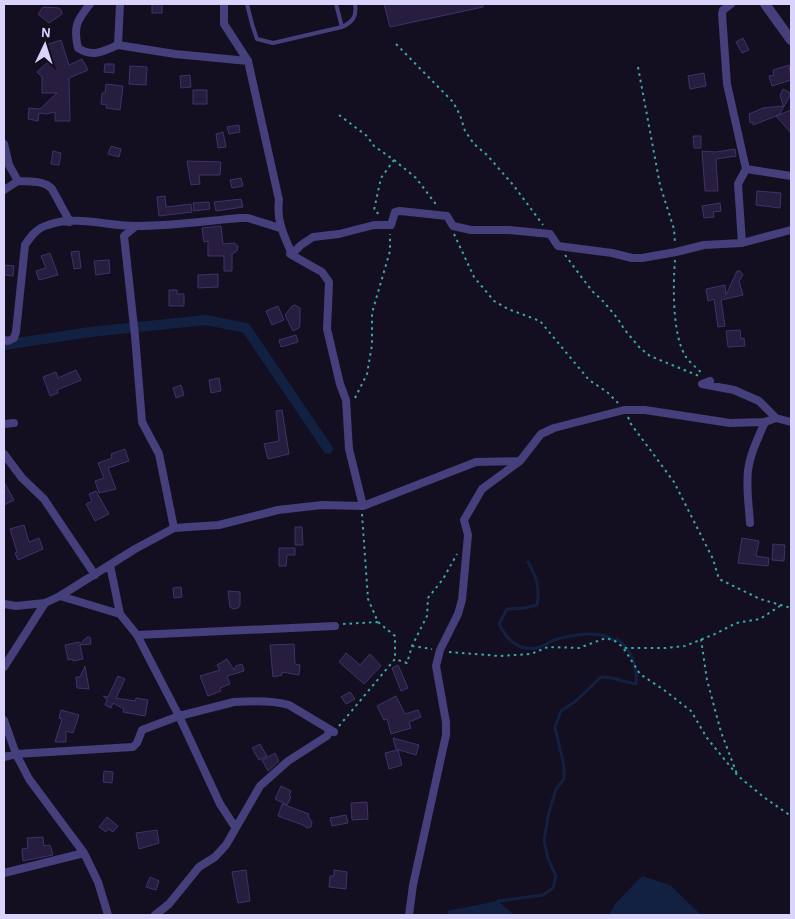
<svg xmlns="http://www.w3.org/2000/svg" width="795" height="919" font-family="'Alegreya Sans',sans-serif">
<rect width="100%" height="100%" fill="#130f20"/>
<path fill="#122141" d="M642,876l28,9 31,30h-92l6,-11z
M498,901l16,14h-65l-2,-4z"/>
<g fill="none" stroke-linecap="round" stroke-linejoin="round">
<path stroke="#122141" stroke-width="3" d="M498,901l45,-6 10,-7 3,-12 -8,-17 -4,-19 5,-28 7,-23 8,-10v-13l-9,-39 6,-16 15,-10 25,-24c14,0 22,5 35,7 2,-16 -5,-36 -19,-45l-2,2c-15,-12 -43,-6 -61,-1 -5,2 -9,5 -14,7 -20,6 -33,-7 -41,-23l8,-15 18,-1 12,-3c3,-18 0,-27 -9,-43"/>
<path stroke="#122141" stroke-width="10" d="M4,345l86,-13 116,-12 40,8 82,121"/>
</g>
<path fill="#261d3f" stroke="#403269" d="M152,4h10v9h-10z
M384,4h99v3l-93,20z
M43,7l16,1 2,2 1,4 -13,9 -11,-9z
M743,38l6,12 -7,3 -6,-11z
M61,40l8,25 13,-6 6,11 -19,8 1,43h-15v-9l-9,2 -7,-1 -1,8 -10,-2 1,-11 11,1 17,-16h-15v-16l-5,-5 14,-13 -5,-14z
M105,64h9v9l-10,-1z
M789,65l2,15 -19,6 -3,-10 5,-1 -1,-5z
M130,66l17,1 -1,18 -17,-1z
M704,73l2,13 -16,3 -2,-13z
M190,75l1,12 -10,1 -1,-12z
M106,84l17,2 -3,24 -14,-2 1,-3 -6,-1 1,-11h3z
M783,89l6,3 1,4 -11,19 -26,10v-3l-3,1 -1,-9 14,-6 20,-2 -3,-11z
M193,90h14v14h-14z
M791,110v23l-15,-17z
M239,125l1,7 -11,2 -2,-7z
M223,132l3,15 -8,1 -2,-14z
M693,136h8v12h-7z
M111,146l10,3 -2,8 -11,-3z
M735,149l1,7 -20,3 2,32h-13l-3,-40 14,1z
M53,151l8,2 -2,12 -8,-1z
M187,161l34,1 -1,13h-21l1,9 -9,1z
M241,178l2,8 -11,2 -2,-8z
M757,191l24,2 -1,15 -24,-3z
M165,196l1,11 25,-3 1,8 -33,4 -2,-19z
M241,199l2,8 -27,4 -2,-9z
M209,202l1,7 -16,2 -1,-8z
M720,203l1,8 -8,1 1,5 -10,1 -2,-12z
M221,226l2,18 11,-1 4,3 -1,5 -5,3v17h-8v-15h-16v-15l-4,1 -2,-14z
M79,251l2,17 -7,1 -3,-17z
M50,253l8,22 -19,5 -3,-9 10,-3 -5,-12z
M109,260l1,13 -14,2 -2,-14z
M4,265l10,1 -1,10 -9,-1z
M737,271h3l3,4 -4,6 4,14 -22,5 4,26 -7,1 -4,-28 -6,2 -2,-12 19,-4 1,10z
M218,274v13l-20,1v-13z
M169,290h8v4h7v12h-15z
M295,305l5,3v16l-1,4 -6,3 -8,-16 7,-9z
M278,306l6,14 -12,5 -6,-14z
M740,330l1,9 3,-1 1,8 -17,1 -2,-16z
M296,335l2,7 -17,5 -2,-7z
M76,370l5,10 -24,10 1,3 -8,3 -7,-19 13,-5 2,6z
M219,378l2,13 -10,2 -2,-13z
M181,385l3,10 -8,3 -3,-10z
M282,410l7,44 -21,5 -4,-15 15,-3 -3,-30z
M125,449l4,12 -21,7 8,21 -17,4 -4,-12 9,-3 -6,-15 14,-5 -1,-4z
M4,482l10,18 -10,5z
M96,491l13,23 -14,7 -9,-17 6,-3 -3,-7z
M24,525l5,17 10,-4 4,11 -25,11 -3,-7 2,-1 -7,-23z
M295,527h7l1,18h-8z
M742,538l17,3 -3,15 13,2 -1,8 -30,-3z
M773,544l12,1 -1,16 -12,-1z
M279,548h16v7h-8l-1,11h-7z
M181,587l1,10 -8,1 -1,-10z
M228,591l12,1v13l-2,3 -5,1 -3,-2z
M87,637h3l1,7 -11,1 3,14 -10,2v-2l-5,1 -3,-15 14,-3 1,2z
M294,644l1,20 5,1 -1,10 -17,-3v3l-9,2 -3,-32z
M346,653l14,12 10,-11 11,12 -17,18 -25,-22z
M227,659l7,11 2,-4 6,-2 2,7 -17,5 3,8 -10,4 1,3 -13,5 -8,-20 20,-6 -3,-5z
M398,665l10,23 -7,3 -9,-23z
M85,666l4,23 -12,-1 -1,-11h4z
M118,676l7,3 -9,19 19,3 1,-3 12,2 -3,16 -22,-4 1,-3 -11,-6 -2,5 -6,-3 2,-5 -4,-4 5,1z
M350,692l5,7 -9,5 -5,-7z
M396,696l9,18 13,-4 3,7 -12,5 2,6 -20,6 -4,-15 -3,1 -7,-14z
M61,710l18,5 -6,18 -7,-2v11h-11l7,-23 -3,-1z
M393,738l26,7 -3,10 -20,-6z
M260,744l7,12 -8,4 -7,-12z
M398,750l4,15 -13,4 -4,-16z
M275,753l4,8 -11,10 -6,-11z
M104,771l9,1 -1,11 -9,-1z
M281,786l10,5 -2,5 2,1 -4,8 -12,-6z
M367,802l1,17 -16,1 -1,-17z
M282,804l27,10 -1,2 4,6 -1,5 -4,1 -4,-3 -25,-9z
M346,815l2,8 -16,3 -2,-8z
M107,817l11,9 -5,6 -5,-3 -2,3 -7,-5z
M157,830l2,13 -20,6 -3,-16z
M43,837l1,9 6,-1 3,10 -30,6 -1,-12 6,-1 -1,-10z
M246,870l4,31 -12,2 -6,-31z
M334,870l13,2 -1,17 -17,-2 1,-11h4z
M150,877l9,4 -3,9 -10,-3z"/>
<g fill="none" stroke-linecap="round" stroke-linejoin="round">
<path stroke="#3aa7a8" stroke-width="2" stroke-dasharray="2.5 4" stroke-linecap="butt" d="M396,44l57,58 7,13 5,16 9,13 13,11 27,31 29,39
M638,67l22,118 14,44 1,14
M339,115l28,21 7,10 20,14 -13,18 -7,32 7,6
M394,160l22,18 22,29
M454,234l20,43 20,24 14,8 32,12 49,59 18,12 11,11
M565,255l27,36 10,9 16,19 6,10 16,19 10,8 49,20
M675,260c-2,26 -3,75 11,97 4,6 12,12 17,17
M355,398l12,-24 5,-29v-32l18,-62v-17
M628,417l3,7 43,58 39,77 6,20 41,20 31,9
M362,514l6,85 10,23 17,14v23
M343,624l35,-2
M701,639l6,41 14,52 16,42
M412,646l20,3
M624,649l16,25 24,16 27,21 16,27 31,38 27,22 26,18
M449,652l50,4 32,-2 17,-7 31,1 27,-10 9,3 9,7h42l19,-2 30,-12 21,-11 24,-4 20,-13
M339,726l56,-67 12,4 5,-17 15,-30 1,-18 15,-19 14,-25"/>
<path stroke="#453f7b" stroke-width="4" d="M247,4l5,20 5,15 16,4 69,-16c11,-5 15,-11 13,-23
M336,4l6,23"/>
<path stroke="#453f7b" stroke-width="8" d="M90,4c-13,16 -17,23 -12,44 15,10 25,3 40,-3l2,-41
M224,4v20l24,37 31,139c-3,20 5,36 13,54h-2l32,18 7,10 -2,47 13,55 6,16 3,49 14,57
M731,4l-8,6 -1,4 5,70 19,85 -8,15 4,59
M118,45l57,9 73,7
M4,144l5,21 9,16c12,1 26,-1 34,8l18,33
M746,169l45,7
M4,190l14,-9
M136,226l-12,10 11,100 7,86 17,32 15,74
M292,254l9,-9 12,-8 26,-3 35,-9h17l4,-13 5,-1 47,5 6,10 18,4h38l41,4 8,12 54,7 20,5h10l34,-6 28,-7 38,-2 49,-13
M4,340l4,1 6,-3 2,-6 9,-87c6,-9 12,-17 23,-20 27,-10 60,1 88,1 35,0 70,-5 104,-8h8l32,10
M710,381l-8,3 32,6 25,11 17,17
M4,424l10,-1
M4,454l18,24 22,21 51,76
M750,523c-1,-17 -4,-35 -2,-52 2,-17 10,-33 17,-49
M110,565l10,49
M60,596l60,18 17,21 42,81 41,88 15,23
M4,604l12,2 29,-3 15,-7 75,-47 39,-21 45,-3 59,-15 44,-5 41,1 113,-44 44,-1 21,-27 13,-6 70,-18h21l85,13 35,-1 11,-4 15,4
M137,635l198,-9
M4,667l41,-64
M4,720l12,34 13,25 55,74 14,29 10,33
M4,757l12,-3 117,-7 4,-4 5,-13 37,-14 55,-14c17,-1 38,-2 55,3l45,27
M4,873l80,-20
M155,915l14,-11 30,-37 16,-10 11,-12 34,-59 28,-25 39,-25 2,-5 5,1
M409,915l4,-30 33,-150v-13l-10,-56 4,-16 18,-36 4,-14 6,-65 -4,-15 18,-31 38,-28"/>
<path stroke="#453f7b" stroke-width="10" d="M765,4l26,36"/>
</g>
<rect width="795" height="919" fill="none" stroke="#dad3fb" stroke-width="10"/>
<g transform="translate(45 45) rotate(4)" stroke="#130f20" stroke-width="4" paint-order="stroke">
<path d="M0-4L9 19L0 12L-9 19Z" fill="#dad3fb"/>
<text y="-8" font-size="14" font-weight="bold" text-anchor="middle" fill="#dad3fb">N</text>
</g>
</svg>
